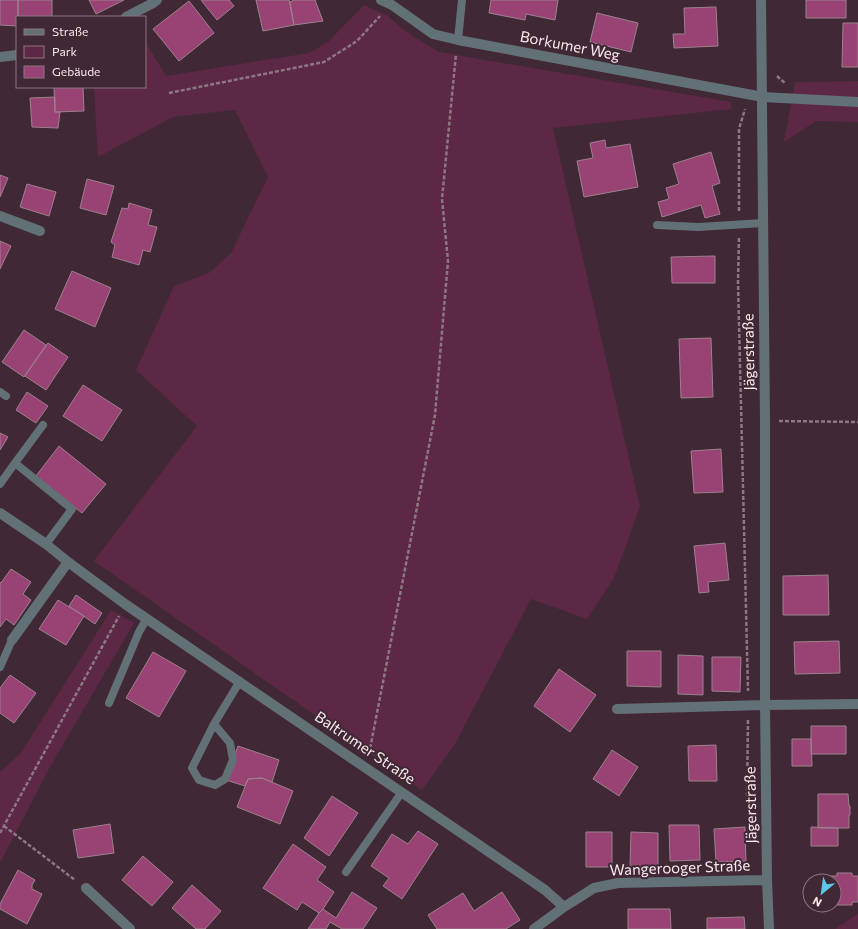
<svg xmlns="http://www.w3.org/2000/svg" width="858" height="929" font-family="Commissioner,sans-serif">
<rect width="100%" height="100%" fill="#412835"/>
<path fill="#5c2845" d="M364,5l24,11 17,15 34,21 292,50v7l-178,19 87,379 -26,71 -27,41 -56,-20 -76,145 -33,46 -328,-229 103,-135 -61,-56 38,-84 35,-13 22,-20 37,-76 -33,-67 -62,7 -75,40 -4,-70h51v-46l21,35 143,-23 19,-11z
M858,81v41l-42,-1 -32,21 11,-60z
M111,610l23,13 -84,144 -50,96v-91l21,-19z
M858,914v15h-23z"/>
<path fill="#984373" stroke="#9e808f" d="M0,0h18v17h-1v9l-17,-1z
M18,0h34v17h-34z
M89,0h35l-28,14z
M201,0h28l5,6 -17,14z
M256,0h33l5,25 -31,6z
M294,0h21l8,21 -29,4 -4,-23z
M491,0h67l-3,20 -29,-6 -1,6 -36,-7z
M806,0h40v18h-40z
M189,1l25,32 -35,28 -26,-32z
M716,7l2,39 -44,2 -1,-14h12l-1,-26z
M597,13l41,10 -7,29 -41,-10z
M843,23h15v44h-16z
M54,87h29l1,24 -29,1z
M55,97v15h5l-2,16 -26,-1 -2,-29z
M605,140l1,8 24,-4 8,43 -54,10 -7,-36 16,-3 -3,-15z
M711,152l9,31 -8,3 8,28 -15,4 -4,-13 -39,12 -4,-15 11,-3 -3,-11 13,-4 -6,-20z
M0,175l8,3 -8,19z
M87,179l27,7 -8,29 -26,-7z
M27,184l29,8 -7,24 -29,-9z
M129,203l23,7 -4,15 9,2 -7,25 -7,-2 -4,15 -27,-8 3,-12 -4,-3 11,-34 6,1z
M0,241l11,5 -11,23z
M715,256v27h-43l-1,-26z
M72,271l39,17 -16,39 -40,-18z
M24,330l22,15 -22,32 -22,-15z
M711,338l2,59 -32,1 -2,-59z
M48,343l20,14 -22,33 -21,-14z
M83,385l39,25 -20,31 -39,-25z
M27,392l21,14 -12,17 -20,-13z
M0,433l8,4 -8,13z
M59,446l47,38 -24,29 -46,-37z
M721,449l2,43 -29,1 -3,-42z
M725,543l4,37 -21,2 1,10 -10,1 -5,-47z
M11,569l20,13 -8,12 8,6 -17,25 -8,-6 -6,8v-45l1,1z
M828,575l1,40h-46v-39z
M76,595l26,18 -7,11 -26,-18z
M58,600l26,16 -18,29 -27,-16z
M839,641l1,32 -45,1 -1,-32z
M627,651h34v36l-34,-1z
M153,652l33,19 -27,46 -33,-19z
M678,655l25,1v39l-25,-1z
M712,657h29l-1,35 -28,-1z
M559,669l37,26 -26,37 -36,-26z
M10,675l26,18 -22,30 -14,-10v-25z
M811,726h35v28h-35z
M792,739h19l1,27h-20z
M716,745l1,36h-28l-1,-35z
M238,746l41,14 -7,22 -10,-4 -14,1 -3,7 -19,-6z
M612,750l26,17 -19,29 -26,-17z
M262,778l31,13 -13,33 -43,-17 11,-28z
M818,794h30l1,12h1v9h-1v13h-31z
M332,796l26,17 -29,43 -25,-18z
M110,824l4,29 -36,5 -5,-28z
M669,825h30l1,35 -30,1z
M745,827l1,34 -30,1 -2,-33z
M811,827l27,1v18h-27z
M418,831l20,13 -36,55 -19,-13 6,-8 -18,-12 21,-32 16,10z
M586,832h26v35h-26z
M631,832l27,1v34l-28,-1z
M293,844l33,23 -9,13 17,12 -11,17 -4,4 -17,-11 -5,8 -34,-22z
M143,856l30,26 -21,24 -30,-26z
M18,870l17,10 -3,5v4l10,5 -15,30 -27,-15v-5z
M837,873h15v3h6v26h-6v3h-15v-3l-3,1v-22h-7v-5h10z
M192,885l29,26 -16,18h-9l-24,-21z
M352,892l25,16 -14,21h-21l-12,-7 -4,7h-18l11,-16 4,-4 13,9z
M502,892l18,28 -14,9h-69l-9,-14 35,-22 11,18z
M628,909h42l1,20h-43z
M744,917l1,12h-38v-11z"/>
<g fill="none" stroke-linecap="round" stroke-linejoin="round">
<path stroke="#8d7782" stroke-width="2.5" stroke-dasharray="4 2" stroke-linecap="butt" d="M777,76l1,1 7,6
M169,93l155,-31 33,-21 23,-25
M739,211v-82l6,-20
M739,238l-1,44 10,409
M779,421l79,1
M748,720l-1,75 3,14
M369,754l66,-339 13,-154 -6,-62 14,-145
M4,826l71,54
M0,833l119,-217"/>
<path stroke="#627176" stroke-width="8" d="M458,40l4,-40
M657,225l41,2 65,-4
M0,392l6,4
M15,463l28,-38
M0,484l15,-21 57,46 -26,35
M0,667l12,-27
M109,703l30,-71 8,-14
M214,724l16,19 3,17 -8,19 -10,6 -16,-5 -7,-12 22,-44 26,-43
M346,872l56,-80"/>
<path stroke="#627176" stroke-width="10" d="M381,0l11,5 41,29 25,6 305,57 95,5
M761,0l4,421v284l2,175 2,49
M126,17l27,-14 4,-3
M0,57l17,-2
M0,216l40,15
M0,513l46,31 22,18 57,42 420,286 19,17
M12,640l56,-78
M617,709l148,-4 93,-1
M86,888l44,41
M534,929l30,-22 30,-19 24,-5 149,-3"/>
</g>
<g text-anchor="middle" stroke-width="4" stroke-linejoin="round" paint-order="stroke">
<g font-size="15" fill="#f9e8f0" stroke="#412835">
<text transform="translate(570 46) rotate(11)" y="5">Borkumer Weg</text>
<text transform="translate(749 352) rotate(-91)" y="5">Jägerstraße</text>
<text transform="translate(365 748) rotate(34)" y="5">Baltrumer Straße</text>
<text transform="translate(751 805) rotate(-91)" y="5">Jägerstraße</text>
<text transform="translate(680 868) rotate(-2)" y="5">Wangerooger Straße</text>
</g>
</g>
<rect x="16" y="16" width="130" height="72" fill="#412835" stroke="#8b7580"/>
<rect x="24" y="29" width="20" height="6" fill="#627176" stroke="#8b7580"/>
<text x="52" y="36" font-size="12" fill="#f9e8f0">Straße</text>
<rect x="24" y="46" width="20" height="12" fill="#5c2845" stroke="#8b7580"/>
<text x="52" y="56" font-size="12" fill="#f9e8f0">Park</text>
<rect x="24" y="66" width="20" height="12" fill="#984373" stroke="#8b7580"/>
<text x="52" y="76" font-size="12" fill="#f9e8f0">Gebäude</text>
<g transform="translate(822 893) rotate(209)"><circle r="19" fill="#412835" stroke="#8b7580"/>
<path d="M0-3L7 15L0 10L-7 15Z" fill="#5cc7e8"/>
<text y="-6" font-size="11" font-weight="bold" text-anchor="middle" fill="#f9e8f0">N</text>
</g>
</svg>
